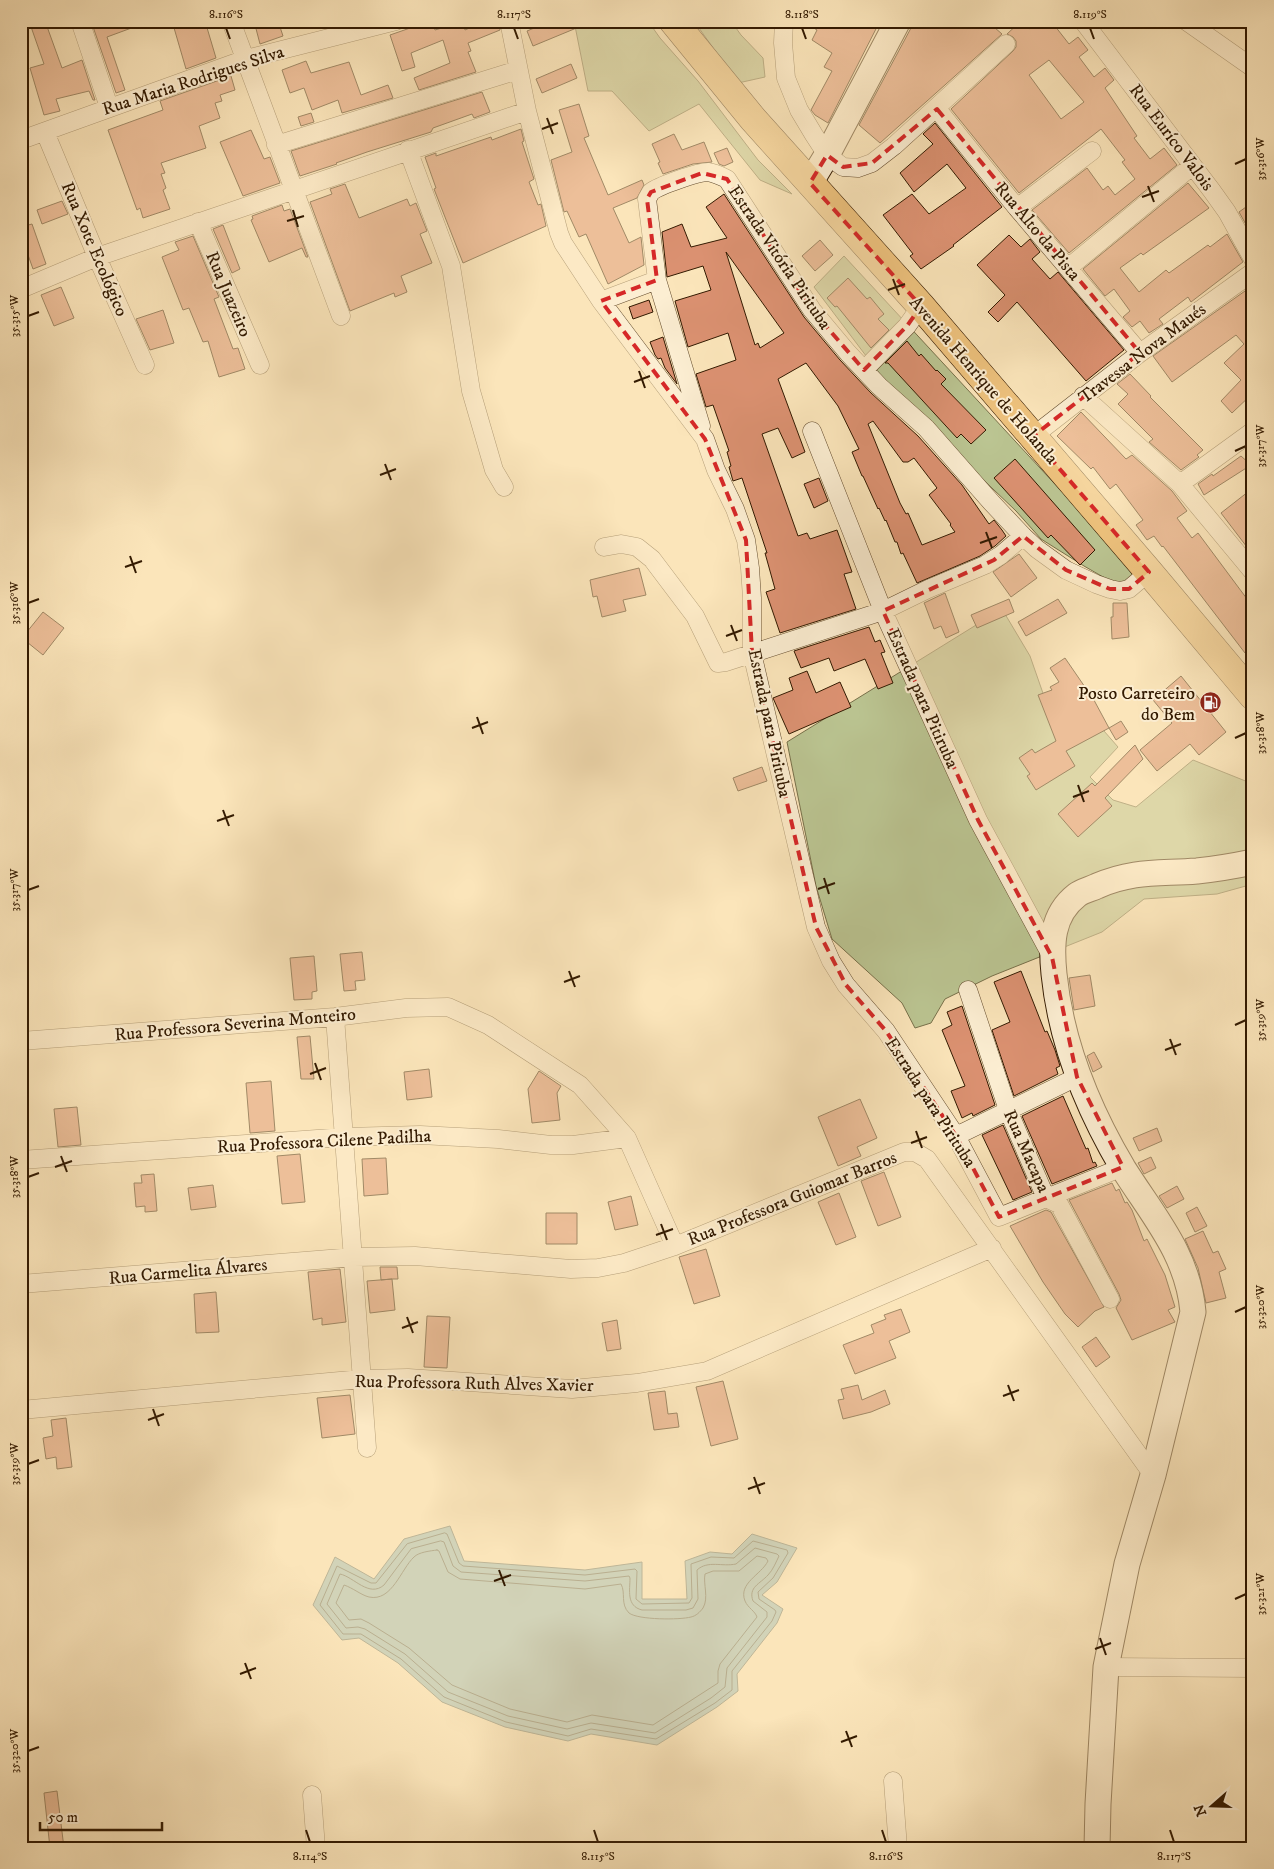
<svg xmlns="http://www.w3.org/2000/svg" width="1274" height="1869" font-family="'IM FELL DW Pica',serif">
<rect width="100%" height="100%" fill="#fbe5ba"/>
<filter id="stains"><feTurbulence type="fractalNoise" baseFrequency=".004" numOctaves="4"/><feColorMatrix values="0 0 0 0 .2 0 0 0 0 .09 0 0 0 0 .02 0 0 0 .5 -.17"/></filter>
<radialGradient id="worn" r=".72"><stop offset=".6" stop-color="#630" stop-opacity="0"/><stop offset="1" stop-color="#630" stop-opacity=".3"/></radialGradient>
<path fill="#bbc592" stroke="#77704a" d="M574,21h74l12,17 38,43 60,79 34,34 -32,-14 -61,-76 -50,27 -37,-40h-24z
M694,21h37l10,14 22,23 2,19 -27,6z
M844,256l294,318 -14,15 -40,-23 -43,-27 -25,-28 -46,-44 -88,-90 -68,-90z
M1002,609l28,47 30,86 37,-19 21,24 -28,30 23,23 23,7 57,-47 60,24v100l-36,10 -73,5 -42,33 -110,44 -47,23 -14,24 -16,5 -13,-25 -70,-64 -16,-53 -29,-144z"/>
<path fill="#a0bdb6" stroke="#747c6e" d="M450,1526l14,35 121,9 57,-8v37h45l-2,-38 25,-9 22,2 20,-20 45,14 -20,34 -15,13 21,14 -6,14 -40,51 1,17 -21,16 -60,38 -66,-11 -23,7 -63,-14 -63,-25 -44,-39 -39,-25 -17,2 -29,-35 22,-48 39,22 30,-40z"/>
<g fill="none" stroke-linecap="round" stroke-linejoin="round">
<path stroke="#6a6c5c" stroke-width="1" d="M445,1533l2,1 12,29 4,3 122,9 50,-6 2,2 -1,28 6,5 47,-1 3,-5 -1,-34 20,-7 23,1 19,-17 34,9 1,3 -15,25 -15,14 1,7 16,11 1,2 -4,9 -40,50v19l-17,13 -59,36 -65,-10 -23,7 -62,-14 -62,-25 -43,-38 -40,-25h-18l-23,-29 17,-39 34,17h5l31,-39z
M441,1541l3,1 9,24 8,6 124,9 44,-5 1,2c0,12 -4,28 12,32h44l7,-2 5,-9 -1,-29c11,-10 25,-3 39,-6l19,-16 22,6 2,2c-3,6 -6,14 -11,19 -8,9 -20,12 -15,26l14,11v5l-40,51 -2,19 -14,11 -56,35 -64,-10 -24,6 -59,-13 -60,-24 -43,-38 -40,-25 -7,-2 -12,1 -19,-24 13,-30c14,3 29,24 44,11l27,-36z
M437,1550l2,1 9,21 12,7 125,10 36,-5c5,9 -1,20 8,29 9,7 51,7 62,4 5,-1 9,-5 12,-9 6,-10 0,-24 2,-34l8,-3h26l18,-15 9,2 2,3c-7,14 -30,22 -23,40 3,7 10,10 12,16l-37,47 -2,7v12l-65,42 -61,-10 -25,7 -57,-13 -58,-24 -43,-37 -40,-25 -8,-4 -12,1 -13,-17 8,-18c9,3 17,10 25,12 23,5 32,-28 45,-40 5,-5 16,-6 23,-7z"/>
</g>
<path fill="#db9171" stroke="#331a01" fill-rule="evenodd" d="M29,21h16l17,47 20,-8 13,40h-2l-4,-9 -33,8 4,12 -16,4 -14,-47 14,-4z
M91,21h54v2l-38,14 18,53 -9,3z
M172,21h33l11,37 -30,11z
M254,21h24l5,15 -23,8z
M420,21h11l4,9 27,-8 3,8 20,-9h14l1,9 -32,13 3,8 -3,1 8,20 -57,18 -5,-12 36,-15 -7,-23 -32,13 4,14 -13,4 -12,-36 23,-8 -1,-2z
M551,21h40v1l-58,24 -6,-15z
M803,21h77l-52,102 -13,-8 -4,-5 21,-39 -8,-4 8,-14 -20,-13 5,-10z
M912,21h75l15,13 -122,109 -21,-18 52,-97z
M1021,21l8,8 10,-8h12l18,23 9,-7 10,13 -9,7 15,20 11,-9 9,12 -9,8 32,48 -3,2 16,21 14,-11 13,17 -108,88 -37,-43 55,-42 16,22 5,-4 7,9 20,-16 -13,-17 3,-2 -24,-31 -82,64 -68,-84 62,-58 3,-4v-6l-3,-4 -6,-3zM1049,60l35,42 -23,17 -32,-44z
M306,61l5,12 38,-11 12,33 27,-10 5,13 -51,15 -4,-13 -26,10 -8,-22 -14,5 -8,-23z
M571,64l6,14 -35,15 -6,-14z
M231,76l4,14 -15,5 2,6 -7,2 5,15 -21,8 7,22 -45,15 4,10 -4,1 5,14 -3,2 7,19 -27,9 -3,-10 -3,2 -29,-80 55,-20 -3,-9z
M482,92l8,20 -16,6 -2,-4 -39,14 -2,4 -64,20 -31,11 1,1 -37,12 -9,-25z
M579,104l10,32 -5,2 24,57 34,-15 2,5 -7,13 -24,10 16,35 12,-6 3,28 -36,19 -22,-50 -7,3 -12,-26 -3,1 -13,-52 21,-8 -13,-42z
M311,113l3,9 -13,4 -3,-9z
M935,123l67,84 -49,38 1,1 -33,23 -11,-13 3,-2 -30,-39 29,-21 17,20 37,-26 -19,-24 -33,28 -14,-19 33,-29 -10,-10z
M521,129l3,12 -2,1 12,37 -5,3 9,23 3,-1 5,22 -83,37 -29,-74 2,-1 -11,-31 11,-4v3l55,-19 1,3z
M251,130l13,29 6,-2 10,26 -37,13 -23,-54z
M674,134l8,16 22,-8 8,20 -19,2 -30,10 -5,-11 2,-1 -8,-18z
M727,148l6,14 -9,4 -5,-2 -5,-11z
M1188,183l21,25 -66,47 -2,-2 -21,15 19,24 27,-22 3,3 39,-28 2,2 17,-13 16,28 -52,40 -3,-5 -29,22 4,5 -14,9 -9,-12 -8,6 -9,-10 7,-6 -16,-22 -9,7 -22,-27z
M345,184l14,34 48,-19 3,7 6,-3 11,28 -7,3 12,29 -31,13 6,16 -12,5 -1,-4 -44,18 -40,-109 22,-8 -2,-5z
M724,194l80,123 36,43 31,33 47,43 44,49 27,39 5,-4 8,10 4,6 -11,10 -15,10 -63,27 -14,-30 -2,1 -4,-12h-2l-9,-22 -1,1 -6,-13 -1,1 -15,-33h-1l-10,-24 7,-3 -21,-43 -32,-43 -28,16 27,73 -13,6 -14,-30 -16,6 36,102 9,-3 3,6 27,-9 15,42 -8,2 12,35 -76,24 -14,-41 9,-3 -10,-36h2l-25,-75 -9,3 -4,-14 2,-1 -4,-14 2,-1 -16,-46 -7,2 -10,-33 40,-14 -8,-27 -40,14 -13,-46 36,-11 -8,-24 -36,11 -5,-45 20,-8 9,23 36,-9 -21,-31zM726,252l58,81 -24,15 -2,-5 -3,2zM873,421l30,41h5l6,-4 23,30 -8,7 22,29 -1,1 5,7 -33,13 -14,-32 -2,1 -6,-11 -32,-79z
M62,201l6,13 -26,10 -5,-14z
M1253,202v35l-14,-25z
M282,205l2,6 6,-2 18,48h-2l-4,-9 -33,14 -18,-42 2,-1 -1,-3z
M32,224l14,40 -13,5 -12,-34v-8z
M223,225l17,44 -8,4 -19,-44z
M1009,235l12,12 9,-8 10,13 -8,7 18,20 8,-7 66,78 -38,31 -69,-79 -19,20 -10,-10 17,-17 -28,-30z
M193,236l26,61 -5,2 19,50 5,-1 7,21 -26,8 -11,-36 -5,1 -14,-34 -6,2 -21,-53 17,-7 -4,-8z
M820,240l13,15 -18,16 -13,-15z
M848,278l19,21 3,-2 14,17 -6,5 11,11 -18,18 -34,-42 -2,1 -8,-9z
M61,287l13,31 -20,8 -13,-31z
M1245,291l8,17v85l-21,20 -11,-12 20,-21 -17,-17 20,-19 -8,-9 -64,47 -19,-26z
M649,300l4,12 -20,7 -4,-12z
M163,310l11,33 -24,7 -14,-31z
M663,337l14,47 -12,-16 -4,-10 -3,1 -3,-4 -5,-13z
M907,341l12,15 2,-2 15,17 1,-1 9,9 -5,5 45,46 -15,14 -10,-10 -4,4 -69,-75h-3z
M1130,374l21,22 -1,1 53,53 -6,5 2,2 -18,13 -32,-28 4,-3 -35,-35 10,-10 -11,-10z
M1081,412l45,47 6,-4 40,36 15,20 -10,7 15,20 6,-5 55,74v40l-8,6 -82,-107 -1,1 -8,-11 -7,4 -11,-15 7,-5 -27,-36 -6,5 -17,-22 -2,2 -34,-33z
M1241,456l10,9 -47,30 -6,-11 14,-10 1,2z
M1015,459l80,91 -15,15 -29,-30 -3,3 -54,-60z
M819,478l9,23 -14,7 -10,-24z
M1253,488v67l-32,-42z
M1019,554l18,24 -26,19 -18,-25z
M639,568l7,27 -23,5 3,11 -24,6 -5,-21 -4,1 -3,-17z
M945,593l14,39 -13,6 -5,-12 -7,3 -9,-24 -1,-2z
M1009,599l5,13 -37,16 -6,-13z
M1058,599l9,14 -41,23 -8,-14z
M1113,603h14l2,34 -17,2 -1,-22h2z
M43,612l21,16 -21,27 -21,-17z
M869,627l6,15 5,-2 5,12 -4,1 12,30 -15,6 -13,-30 -31,12 -5,-13 -28,10 -7,-17z
M1065,658l22,32 1,-1 21,39 12,-7 7,11 -12,8 -7,-12 -43,23 9,15 -39,24 -9,-14 3,-2 -11,-16 13,-9 3,4 21,-12 -18,-46 14,-5 -2,-3 9,-5 -9,-14z
M807,671l9,22 24,-11 11,25 -62,27 -16,-36 20,-8 -4,-12z
M1181,676l45,56 -27,23 -9,-11 -33,27 -17,-21 32,-27 -19,-23z
M1135,745l8,14 -38,39 7,8 -34,31 -20,-23 34,-31 3,3z
M762,767l5,14 -29,10 -5,-13z
M362,952l3,28 -10,1 1,9 -12,1 -4,-37z
M314,956l3,35 -5,1v7l-18,1 -4,-42z
M1021,971l24,61 2,-1 8,19 5,16 -4,2 2,6 -44,22 -22,-66 18,-8 -16,-40z
M1090,975l5,31 -21,4 -5,-32z
M962,1006l33,99 -22,11 -1,-3 -10,5 -11,-27 14,-5 -23,-56 10,-5 -5,-13z
M310,1036l4,43h-13l-4,-42z
M1094,1052l8,15 -9,5 -6,-16z
M429,1069l3,28 -25,3 -3,-28z
M539,1071l22,15 -4,7 3,27 -28,3 -4,-34z
M271,1081l4,50 -25,2 -4,-50z
M1063,1096l23,53 2,-1 5,15 2,-1 2,4 -45,18 -30,-68z
M860,1099l17,39 -20,9 4,9 -23,10 -20,-49z
M77,1107l4,38 -23,2 -4,-38z
M1003,1125l29,67 -19,8 -31,-65z
M1157,1128l5,13 -23,10 -6,-13z
M300,1154l5,48 -23,2 -5,-48z
M1151,1157l5,11 -12,6 -6,-11z
M386,1158l2,36 -24,2 -2,-37z
M884,1172l17,45 -23,9 -17,-45z
M154,1174l3,37 -12,1v-6l-9,1 -2,-24h8l-1,-8z
M1112,1183l4,8 3,-2 6,14 2,-1 5,8 12,31 3,-2 18,36 10,32 -7,3 7,12 -43,18 -16,-32 5,-8 -2,-6 -50,-94z
M213,1185l3,22 -25,3 -3,-22z
M1177,1186l7,13 -17,9 -8,-12z
M839,1193l17,44 -20,8 -18,-43z
M631,1196l7,29 -23,5 -7,-28z
M1197,1207l10,19 -12,6 -9,-19z
M1046,1210l5,2 53,95 -9,4 -17,16 -13,-13 -22,-32 -33,-56z
M546,1213h31v31h-31z
M1203,1231l10,22 5,-2 8,18 -7,3 7,26 -20,5 -8,-35 -13,-29z
M706,1249l14,47 -26,8 -15,-47z
M380,1267h17l1,12h-6l3,31 -25,3 -3,-32 25,-2 -11,1z
M340,1269l6,53 -24,3v-7l-9,2 -5,-48z
M216,1292l3,40 -23,1 -2,-39z
M901,1309l9,23 -21,9 7,17 -41,16 -12,-29 31,-12 -3,-8 15,-6 -2,-4z
M427,1316l23,1 -3,51 -23,-1z
M617,1320l4,29 -14,2 -5,-28z
M1096,1337l14,20 -14,10 -14,-20z
M723,1381l15,58 -27,7 -15,-59z
M858,1385l4,15 23,-10 5,14 -19,8 -28,7 -5,-19 6,-1 -3,-10z
M665,1391l3,23 9,-1 2,14 -25,3 -6,-37z
M350,1395l5,39 -33,4 -5,-40z
M66,1418l6,49 -15,2 -1,-12 -10,2 -3,-21 10,-2 -2,-16z
M57,1791l7,57h-14l-6,-55z"/>
<g fill="none" stroke-linecap="round" stroke-linejoin="round">
<defs>
<path id="minor" d="M80,21l29,86
M231,21l110,295
M509,21l18,90 32,122 4,10 38,58 104,138 11,31 19,39 11,31 4,28 2,30v55l64,274 15,34 15,24 40,46 70,105 43,81 124,-50
M784,21l-1,22 3,35 13,32 15,25 13,20 16,12 15,1 14,-5 22,-17 112,-102
M1083,21l129,170 15,21 26,47
M1186,21l67,47
M937,109l80,99 123,145
M45,132l52,125 48,108
M21,140l225,-81 150,-38
M276,145l242,-75
M408,150l43,116 20,125 23,79 10,17
M1017,208l75,-57
M198,222l62,143
M1068,268l124,-102
M21,289l76,-32 430,-146
M601,301l56,-21
M864,370l43,-44 14,-20
M1083,396l97,88
M701,426l-44,-146 -10,-81c0,0 4,-7 4,-7 7,-6 47,-20 57,-20 7,1 13,4 19,7l85,131 36,43 31,33 47,42 65,74 32,34 14,13 29,21 30,14 14,5 10,2 9,-2 20,-17
M812,431l71,180 95,209 74,137
M1253,431l-73,53 73,88
M1032,437l108,-84 113,-81
M604,547l17,-3 16,3 15,12 43,57 23,47 8,-1 157,-51 45,-22 57,-24 16,-10 22,-19
M968,990l40,120 38,88 13,6 51,95
M335,1017l32,431
M21,1041l314,-24 71,-9 42,-1 40,18 92,60 47,53 48,108
M956,1136l121,-59
M21,1160l324,-23 75,-2 78,4 53,6h22l54,-7
M21,1284l333,-27 61,-1 156,13 27,-1 26,-5 51,-17 229,-94h11l12,7 226,316
M21,1410l341,-31 46,-1 164,11 65,-6 70,-12 285,-123
M1106,1667l147,1
M893,1781l5,67
M312,1795l4,53"/>
<path id="secondary" d="M810,183l17,-28 71,-134
M1097,1848l1,-44 8,-137 21,-103 26,-89 40,-163c-5,-58 -40,-96 -70,-144 -35,-59 -62,-125 -69,-194 -3,-29 -3,-59 23,-79 5,-4 14,-6 20,-9 37,-16 62,-12 100,-15 19,-2 37,-5 56,-9"/>
<path id="primary" d="M673,21l80,98 168,187 228,266 104,124"/>
</defs>
<use href="#minor" stroke="#654d2f" stroke-width="19"/>
<use href="#secondary" stroke="#331a01" stroke-width="27"/>
<use href="#primary" stroke="#331a01" stroke-width="29"/>
<use href="#minor" stroke="#fceed2" stroke-width="18"/>
<use href="#secondary" stroke="#fceed2" stroke-width="25"/>
<use href="#primary" stroke="#eec27d" stroke-width="28"/>
</g>
<path d="M0 0H1274V1869H0ZM937,109l203,244 -108,84 117,135 -20,17h-19l-44,-19 -43,-34 -29,24 -111,51 95,209 74,137 25,120 46,90 -124,50 -43,-81 -70,-105 -40,-46 -30,-58 -64,-274 -6,-113 -41,-101 -104,-138 56,-21 -10,-81 4,-7 51,-19 25,6 85,131 52,60 43,-44 14,-20 -111,-123 17,-28 16,12 29,-4z" fill="#fbe5ba" fill-opacity=".55" fill-rule="evenodd"/>
<path fill="none" stroke="#d62828" stroke-width="4" stroke-dasharray="10 6" stroke-linejoin="round" d="M937,109l203,244 -108,84 117,135 -20,17h-19l-44,-19 -43,-34 -29,24 -111,51 95,209 74,137 25,120 46,90 -124,50 -43,-81 -70,-105 -40,-46 -30,-58 -64,-274 -6,-113 -41,-101 -104,-138 56,-21 -10,-81 4,-7 51,-19 25,6 85,131 52,60 43,-44 14,-20 -111,-123 17,-28 16,12 29,-4z"/>
<path fill="none" stroke="#331a01" stroke-width="2" d="M226,28l4,11M514,28l4,11M802,28l4,11M1090,28l4,11M547,118l6,16M542,129l16,-6M1235,164l11,-5M1148,186l6,16M1142,197l17,-6M293,210l5,17M287,221l17,-5M893,279l6,16M888,290l17,-6M28,316l11,-4M639,371l6,17M634,382l16,-6M1235,451l11,-5M385,464l6,16M380,475l16,-6M986,532l6,16M980,543l17,-6M130,556l6,17M125,567l17,-6M28,603l11,-4M731,625l6,16M726,636l16,-6M477,717l6,17M472,728l16,-6M1235,738l11,-5M1078,785l6,17M1073,797l16,-6M223,810l6,16M217,821l17,-6M824,878l5,16M818,889l17,-6M28,890l11,-4M569,971l6,16M564,982l16,-6M1235,1025l11,-5M1170,1039l6,16M1165,1050l16,-6M315,1063l6,17M310,1074l16,-6M916,1131l6,17M911,1143l16,-6M61,1156l6,16M55,1167l17,-6M28,1177l11,-4M661,1224l6,16M656,1235l17,-6M1235,1312l11,-5M407,1317l6,16M402,1328l16,-6M1008,1385l6,16M1003,1396l16,-6M153,1409l6,17M148,1420l16,-6M28,1464l11,-4M754,1477l6,17M748,1489l17,-6M499,1570l6,16M494,1581l17,-6M1235,1599l11,-5M1100,1638l6,17M1095,1649l16,-6M245,1663l6,16M240,1674l16,-6M846,1731l6,16M841,1742l16,-6M28,1751l11,-4M306,1830l4,12M594,1830l4,12M882,1830l4,12M1170,1830l4,12"/>
<defs>
<symbol id="fuel-disc" viewBox="-11 -11 22 22"><circle r="9.5" fill="#8f2418" stroke="#fceed2"/><path d="M-5.5-6h7V0h2V4h1.3V-2.5L3-4.5l.8-.8L6-3V5H2.5V1h-1V6h-7ZM-4.2-4.7v3.2H.2V-4.7Z" fill="#fff"/></symbol>
</defs>
<g fill-rule="evenodd">
<use href="#fuel-disc" x="1198" y="690" width="25" height="25"/>
</g>
<g text-anchor="middle" stroke-width="4" stroke-linejoin="round" paint-order="stroke">
<g font-size="18" fill="#331a01" stroke="#fceed2">
<text transform="translate(193 80) rotate(-18)" y="6">Rua Maria Rodrigues Silva</text>
<text transform="translate(1172 137) rotate(53)" y="6">Rua Euríco Valois</text>
<text transform="translate(1038 231) rotate(50)" y="6">Rua Alto da Pista</text>
<text transform="translate(95 249) rotate(67)" y="6">Rua Xote Ecológico</text>
<text transform="translate(780 257) rotate(56)" y="6">Estrada Vitória Pirituba</text>
<text transform="translate(229 294) rotate(67)" y="6">Rua Juazeiro</text>
<text transform="translate(1142 353) rotate(-37)" y="6">Travessa Nova Maués</text>
<text transform="translate(984 380) rotate(49)" y="6">Avenida Henrique de Holanda</text>
<text transform="translate(923 698) rotate(66)" y="6">Estrada para Pitiruba</text>
<text transform="translate(770 723) rotate(78)" y="6">Estrada para Pirituba</text>
<text transform="translate(235 1024) rotate(-5)" y="6">Rua Professora Severina Monteiro</text>
<text transform="translate(931 1102) rotate(57)" y="6">Estrada para Pirituba</text>
<text transform="translate(324 1141) rotate(-3)" y="6">Rua Professora Cilene Padilha</text>
<text transform="translate(1027 1151) rotate(66)" y="6">Rua Macapa</text>
<text transform="translate(792 1198) rotate(-22)" y="6">Rua Professora Guiomar Barros</text>
<text transform="translate(188 1271) rotate(-5)" y="6">Rua Carmelita Álvares</text>
<text transform="translate(474 1383) rotate(1)" y="6">Rua Professora Ruth Alves Xavier</text>
</g>
<g font-size="18" fill="#331a01" stroke="#fceed2" text-anchor="end">
<text x="1195" y="699">Posto Carreteiro<tspan x="1195" dy="21">do Bem</tspan></text>
</g>
</g>
<rect width="1274" height="1869" fill="none" stroke="#fbe5ba" stroke-width="55"/>
<g transform="translate(1212 1806) rotate(250)" stroke="#fceed2" stroke-width="4" paint-order="stroke">
<path d="M0-4L9 19L0 12L-9 19Z" fill="#331a01"/>
<text y="-8" font-size="14" font-weight="bold" text-anchor="middle" fill="#331a01">N</text>
</g>
<path d="M40 1822v8h122v-8" fill="none" stroke="#331a01" stroke-width="2.5"/>
<text x="48" y="1822" font-size="15" fill="#331a01" stroke="#fceed2" stroke-width="4" paint-order="stroke">50 m</text>
<rect x="28" y="28" width="1218" height="1814" fill="none" stroke="#331a01" stroke-width="2"/>
<g font-size="12" text-anchor="middle" fill="#331a01">
<text x="226" y="18">8.116°S</text>
<text x="514" y="18">8.117°S</text>
<text x="802" y="18">8.118°S</text>
<text x="1090" y="18">8.119°S</text>
<text transform="translate(1260 159) rotate(-90)" y="4">35.316°W</text>
<text transform="translate(14 316) rotate(-90)" y="4">35.315°W</text>
<text transform="translate(1260 446) rotate(-90)" y="4">35.317°W</text>
<text transform="translate(14 603) rotate(-90)" y="4">35.316°W</text>
<text transform="translate(1260 733) rotate(-90)" y="4">35.318°W</text>
<text transform="translate(14 890) rotate(-90)" y="4">35.317°W</text>
<text transform="translate(1260 1020) rotate(-90)" y="4">35.319°W</text>
<text transform="translate(14 1177) rotate(-90)" y="4">35.318°W</text>
<text transform="translate(1260 1307) rotate(-90)" y="4">35.320°W</text>
<text transform="translate(14 1464) rotate(-90)" y="4">35.319°W</text>
<text transform="translate(1260 1594) rotate(-90)" y="4">35.321°W</text>
<text transform="translate(14 1751) rotate(-90)" y="4">35.320°W</text>
<text x="310" y="1860">8.114°S</text>
<text x="598" y="1860">8.115°S</text>
<text x="886" y="1860">8.116°S</text>
<text x="1174" y="1860">8.117°S</text>
</g>
<rect width="100%" height="100%" filter="url(#stains)"/>
<rect width="100%" height="100%" fill="url(#worn)"/>
</svg>
